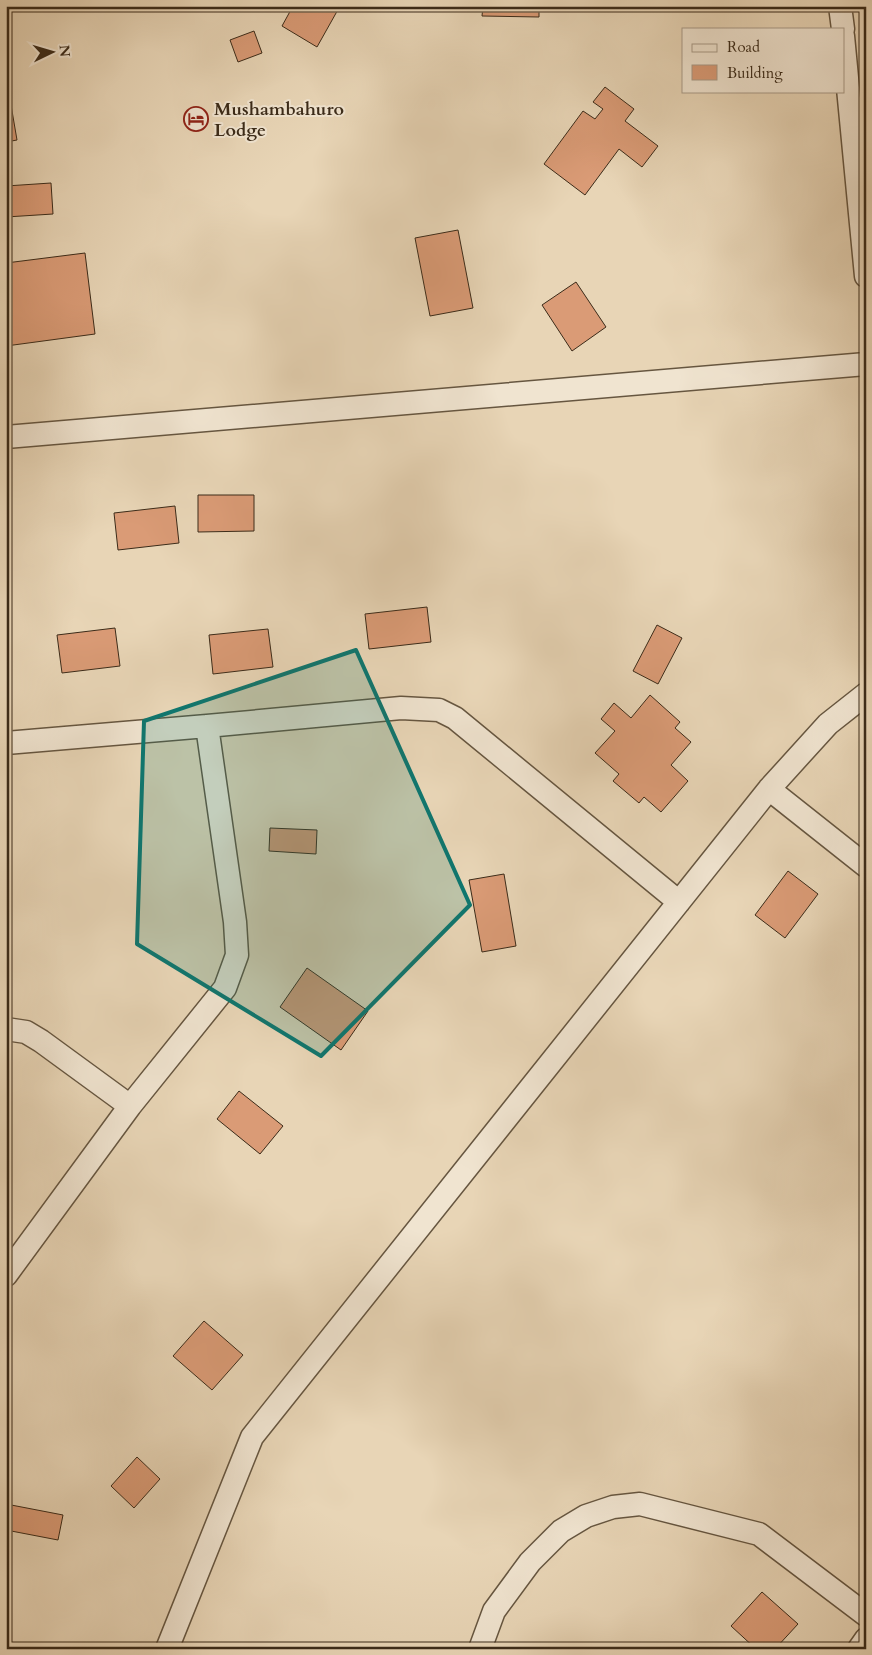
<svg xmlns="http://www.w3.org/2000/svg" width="872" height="1655" font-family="Cardo,serif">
<rect width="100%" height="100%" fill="#e8d5b6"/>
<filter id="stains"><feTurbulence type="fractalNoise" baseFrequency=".004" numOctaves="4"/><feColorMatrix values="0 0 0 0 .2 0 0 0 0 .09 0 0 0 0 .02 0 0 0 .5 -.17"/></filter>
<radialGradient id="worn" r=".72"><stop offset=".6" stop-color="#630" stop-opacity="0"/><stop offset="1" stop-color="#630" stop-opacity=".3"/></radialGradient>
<path fill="#da9b76" stroke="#3b2b19" d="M293,6h47l-23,41 -35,-21z
M483,6h56v11l-57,-1z
M254,31l8,22 -24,9 -8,-22z
M605,87l29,22 -9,12 33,25 -16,21 -23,-18 -34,46 -41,-31 39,-53 12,8 8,-10 -10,-7z
M6,105h5l6,35 -11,2z
M51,183l2,31 -47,3v-31z
M458,230l15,78 -43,8 -15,-78z
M85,253l10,81 -89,12v-83z
M576,282l30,45 -34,24 -30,-46z
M198,495h56v36l-56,1z
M175,506l4,37 -61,7 -4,-37z
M427,607l4,35 -62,7 -4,-35z
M657,625l25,13 -24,46 -25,-13z
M115,628l5,38 -58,7 -5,-38z
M268,629l5,38 -60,7 -4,-39z
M650,695l30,27 -5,6 16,14 -20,23 17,16 -27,31 -17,-15 -5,6 -26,-22 6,-7 -24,-21 20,-22 -14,-12 13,-16 17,15z
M270,828l47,2 -1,24 -47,-3z
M788,871l30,23 -33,44 -30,-23z
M504,874l12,72 -34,6 -13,-72z
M307,968l61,43 -27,39 -61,-43z
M239,1091l44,35 -23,28 -43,-35z
M204,1321l39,34 -31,35 -39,-34z
M137,1457l23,22 -26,29 -23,-22z
M6,1504l57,11 -5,25 -52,-10z
M762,1592l36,32 -23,25h-19l-25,-23z"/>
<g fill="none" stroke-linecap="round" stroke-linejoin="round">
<defs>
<path id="minor" d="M840,6l3,23
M843,36l23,240
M6,437l860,-73
M6,743l201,-17 194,-18 38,2 16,8 224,184
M769,789l97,77
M6,1029l20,3 15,9 89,65
M6,1275l124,-169 95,-118 12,-33 -2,-33 -28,-196
M167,1649l85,-212 517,-648 59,-65 38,-30
M480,1649l14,-38 36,-49 31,-31 25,-15 27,-9 27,-3 119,30 107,81
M859,1649l7,-10"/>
</defs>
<use href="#minor" stroke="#665640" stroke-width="25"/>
<use href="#minor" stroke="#f0e4d0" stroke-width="22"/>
</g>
<path fill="#0f766e" fill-opacity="0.2" stroke="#0f766e" stroke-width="4" stroke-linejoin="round" d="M356,650l114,255 -149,151 -184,-112 7,-223z"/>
<defs>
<symbol id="hotel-ring" viewBox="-11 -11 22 22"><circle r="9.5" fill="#f0e4d0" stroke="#8f2418" stroke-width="1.5"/><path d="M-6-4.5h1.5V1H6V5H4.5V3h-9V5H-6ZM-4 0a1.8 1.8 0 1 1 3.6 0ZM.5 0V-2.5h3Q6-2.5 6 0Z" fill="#8f2418"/></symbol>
</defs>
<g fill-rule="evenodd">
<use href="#hotel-ring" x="182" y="105" width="28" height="28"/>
</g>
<g text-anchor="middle" stroke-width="4" stroke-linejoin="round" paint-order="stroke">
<g font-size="18" font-weight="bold" fill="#3b2b19" stroke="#f0e4d0" text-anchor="start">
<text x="214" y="115">Mushambahuro<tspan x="214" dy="21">Lodge</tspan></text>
</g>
</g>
<rect width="872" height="1655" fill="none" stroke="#e8d5b6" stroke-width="25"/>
<rect x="8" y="8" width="857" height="1640" fill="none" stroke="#3b2b19" stroke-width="2.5"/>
<rect x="12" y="12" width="847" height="1630" fill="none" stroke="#3b2b19"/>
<rect x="682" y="28" width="162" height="65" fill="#f0e4d0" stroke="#a89a87"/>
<rect x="692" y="44" width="25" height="8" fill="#f0e4d0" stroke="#a89a87"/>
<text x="727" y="52" font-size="15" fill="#3b2b19">Road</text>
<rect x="692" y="65" width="25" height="15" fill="#da9b76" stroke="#a89a87"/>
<text x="727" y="78" font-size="15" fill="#3b2b19">Building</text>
<g transform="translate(52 52) rotate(85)" stroke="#f0e4d0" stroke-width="4" paint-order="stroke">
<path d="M0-4L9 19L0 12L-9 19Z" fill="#3b2b19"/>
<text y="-8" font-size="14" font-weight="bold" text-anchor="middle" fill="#3b2b19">N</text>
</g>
<rect width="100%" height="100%" filter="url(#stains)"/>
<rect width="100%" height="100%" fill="url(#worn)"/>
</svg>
